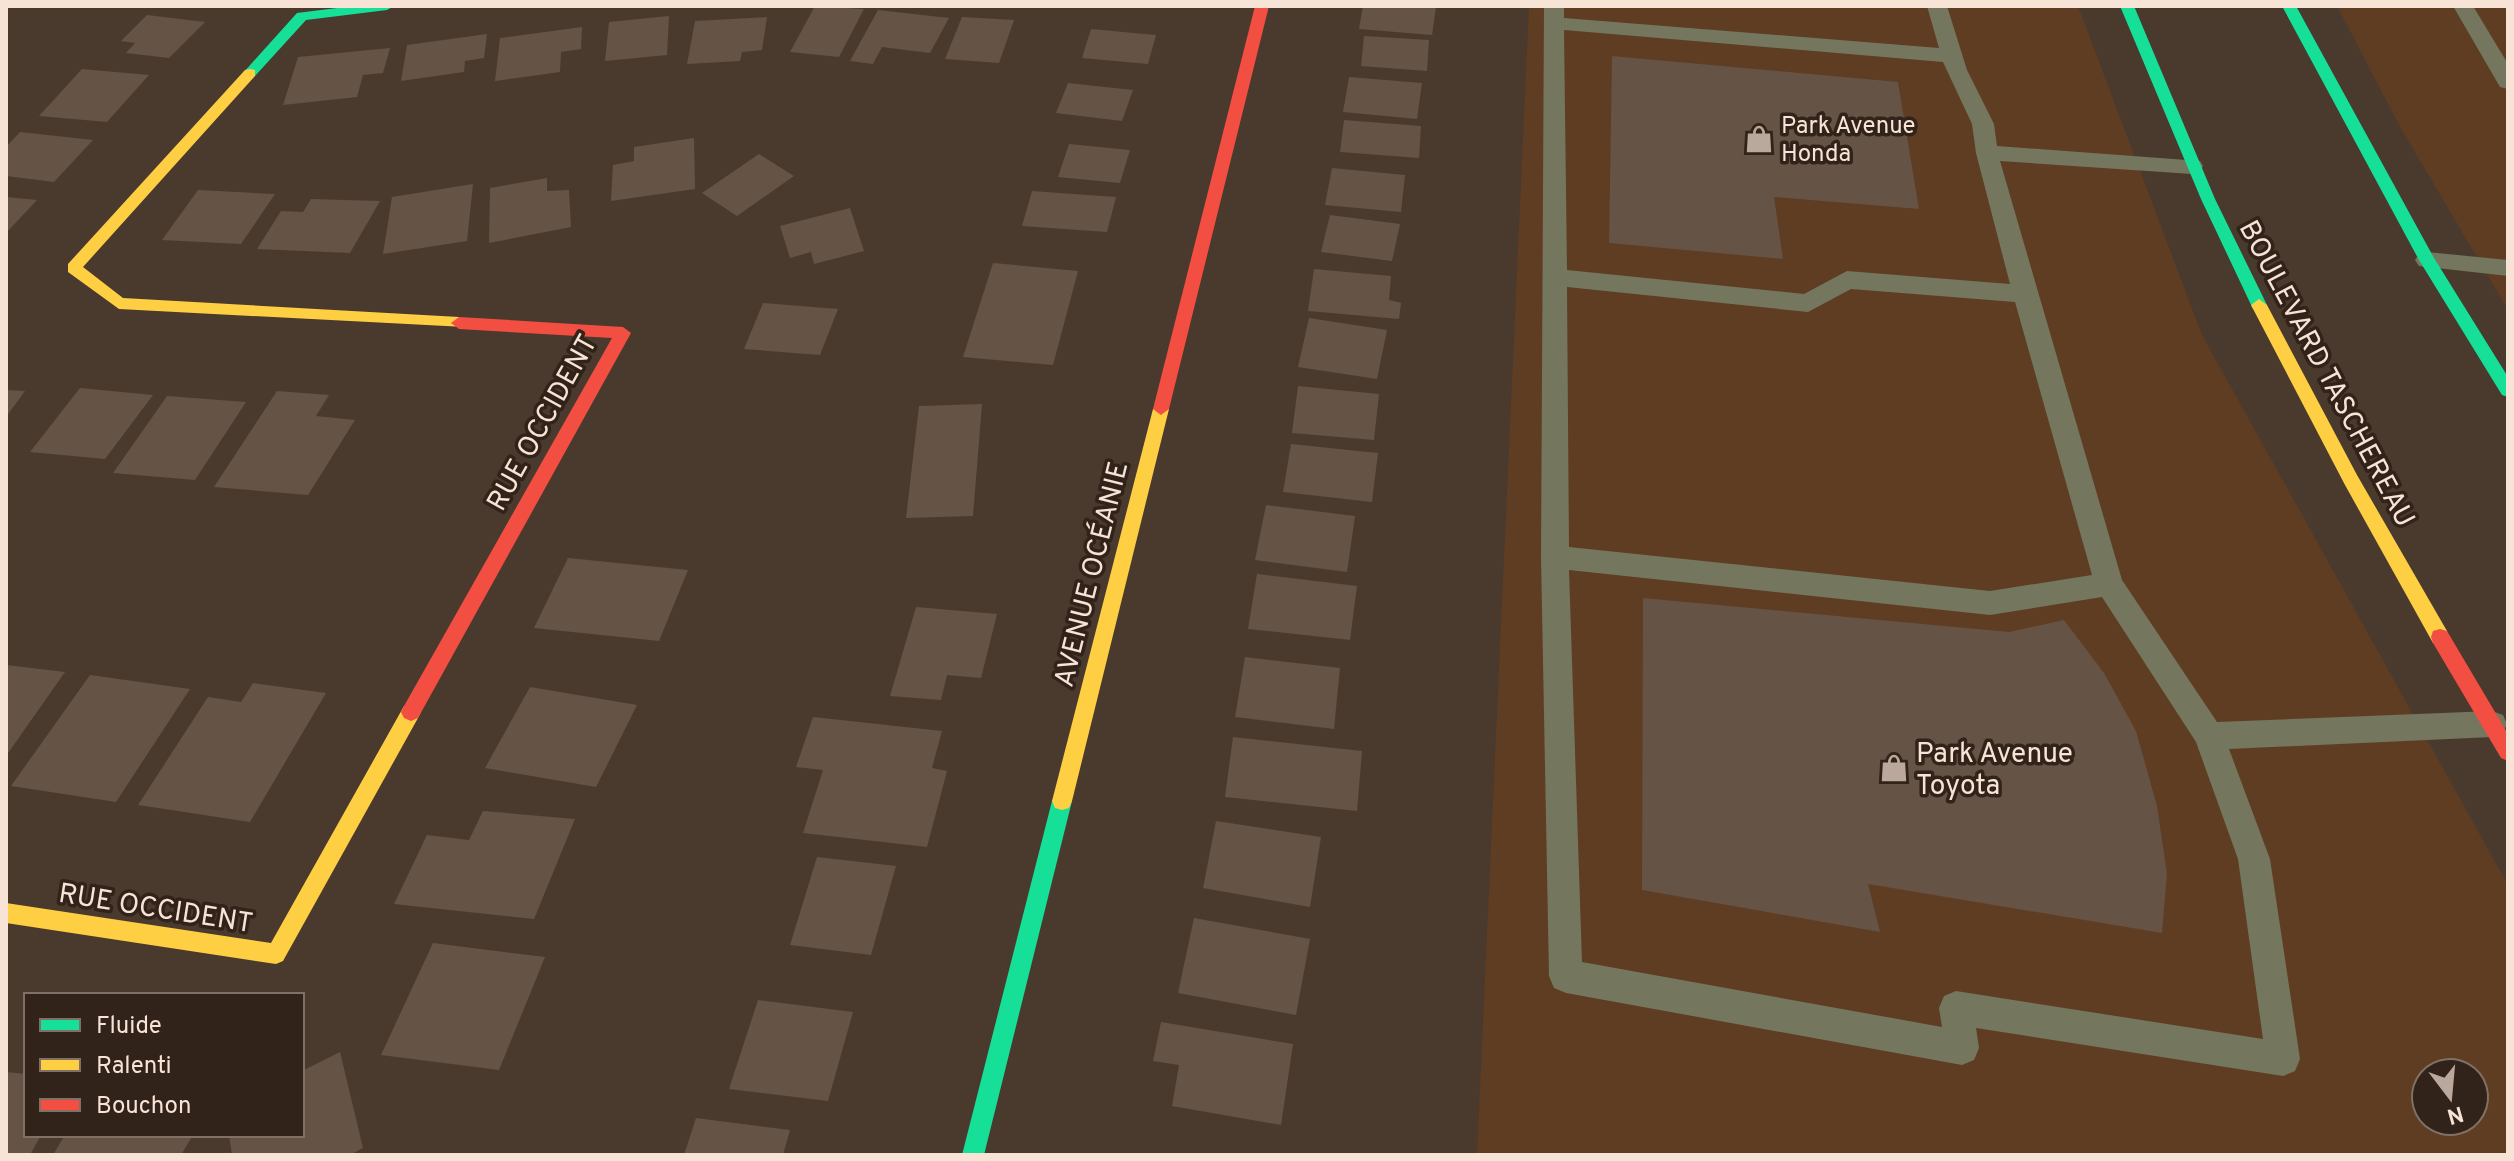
<svg xmlns="http://www.w3.org/2000/svg" width="2514" height="1161" font-family="Overpass,sans-serif">
<rect width="100%" height="100%" fill="#4a3a2e"/>
<path fill="#5e3d23" fill-rule="evenodd" d="M1529,6h549l124,329 306,550v270h-1031zM2426,1073h48v48h-48z
M2337,6h171v304l-109,-185z"/>
<path fill="#655345" d="M815,6l49,3 -25,48 -49,-5z
M1363,6l73,1 -4,28 -73,-6z
M878,10l71,8 -19,35 -48,-6 -9,17 -23,-3z
M147,15l58,7 -36,36 -43,-5 9,-10 -14,-2z
M669,16l-2,39 -62,6 4,-39z
M767,17l-5,33 -20,2 -2,9 -53,3 8,-43z
M962,17l52,3 -15,43 -54,-4z
M582,27l-1,22 -20,3 -1,20 -65,9 5,-43z
M1091,29l65,6 -8,29 -66,-6z
M487,34l-3,24 -19,3 -1,11 -63,9 6,-36z
M1364,36l65,4 -2,31 -66,-5z
M390,48l-7,25 -20,2 -6,22 -74,8 15,-48z
M1612,56l286,26 21,127 -145,-12 9,62 -174,-16z
M82,69l67,6 -42,47 -68,-6z
M1349,77l73,6 -5,36 -74,-7z
M1068,83l65,7 -11,31 -66,-8z
M1344,120l77,6 -2,32 -79,-6z
M20,132l73,8 -39,42 -48,-6v-29z
M694,138l1,51 -84,12 2,-36 21,-4v-14z
M1069,144l61,6 -10,33 -62,-6z
M759,154l35,22 -57,40 -35,-23z
M1332,168l73,7 -4,37 -76,-7z
M547,178v13l22,-1 2,37 -82,16 1,-55z
M473,184l-6,57 -84,13 9,-57z
M198,190l77,4 -34,50 -79,-4z
M1032,191l84,6 -9,35 -85,-6z
M6,197l31,3 -31,33z
M311,199l69,2 -30,52 -93,-4 24,-38 22,1z
M850,208l14,43 -50,13 -3,-12 -21,6 -10,-32z
M1330,215l70,9 -8,37 -71,-9z
M993,263l85,8 -25,94 -90,-8z
M1314,269l77,7 -2,24 12,3 -2,16 -91,-8z
M763,303l75,6 -18,46 -76,-6z
M1309,318l78,12 -10,49 -79,-12z
M1298,386l81,8 -5,46 -82,-7z
M80,388l73,7 -48,64 -75,-7z
M6,390l19,1 -19,26z
M277,391l52,4 -13,21 39,4 -47,75 -94,-8z
M167,396l79,6 -51,78 -82,-7z
M982,404l-9,112 -67,2 13,-112z
M1291,444l87,9 -6,49 -89,-10z
M1266,505l89,11 -8,56 -92,-12z
M568,558l120,12 -29,71 -125,-13z
M1257,574l100,12 -7,54 -102,-11z
M1643,598l366,34 55,-12 40,53 32,58 21,75 10,68 -5,59 -294,-49 12,48 -238,-42z
M916,607l81,7 -16,64 -34,-3 -6,25 -51,-4z
M1245,657l95,11 -6,61 -99,-12z
M6,665l59,7 -59,84z
M90,675l100,14 -74,113 -105,-16z
M253,683l73,10 -76,129 -112,-17 70,-108 33,5z
M530,687l107,18 -41,82 -111,-19z
M813,717l129,14 -10,37 15,3 -20,76 -124,-14 20,-63 -27,-3z
M1233,737l129,14 -5,60 -132,-14z
M483,811l92,8 -41,100 -140,-15 33,-69 42,5z
M1216,821l105,16 -11,70 -107,-19z
M817,857l79,9 -25,89 -81,-10z
M1194,918l116,21 -14,76 -118,-22z
M433,943l112,14 -46,113 -118,-15z
M758,1000l95,12 -25,89 -99,-12z
M1161,1022l132,22 -12,81 -109,-19 7,-41 -26,-4z
M340,1052l23,96 -13,7h-118l-3,-20h73v-64z
M6,1072l20,2v61h15l-11,20 -24,-2z
M696,1118l94,12 -7,25h-99z
M65,1135h128l-12,20h-128z"/>
<g fill="none" stroke-linecap="round" stroke-linejoin="round">
<path fill="#74765e" fill-rule="evenodd" d="M1544,6h20v12l375,30 -12,-42h20l20,64 27,54 3,22 203,15 3,5 -3,5 -8,3 -192,-13 122,419 95,142 275,-11 11,4 4,9 -4,9 -11,4 -263,12 41,110 30,200 -5,12 -12,5 -307,-48 3,20 -5,12 -12,5 -396,-72 -12,-5 -5,-12 -8,-419zM1564,30l379,32 29,62 4,29 34,131 -163,-13 -43,23 -237,-24zM1567,287l241,25 43,-23 164,13 77,273 -102,16 -421,-44zM1569,570l421,45 112,-18 94,145 42,117 25,180 -307,-48 -12,5 -5,12 3,19 -360,-65z
M2453,6h20l35,58v25l-8,-2z
M2427,252l81,8v16l-89,-10 -4,-6 4,-6z"/>
<path fill="#16e098" fill-rule="evenodd" d="M353,6h41l-7,4 -81,10 -51,56 -5,1 -7,-4 54,-60z
M2120,6h14l81,193 52,106 -2,4h-12l-52,-110z
M2282,6h14l138,252 74,119v20l-6,-2 -83,-135z
M1062,792l7,2 3,7 -88,354h-22l90,-354 3,-7z"/>
<path fill="#ffcf43" fill-rule="evenodd" d="M250,69l5,1v6l-172,191 40,31 336,19 8,6 -2,4 -346,-18 -51,-37v-8l177,-194z
M2259,299l8,6 90,170 90,156 2,6 -2,6 -7,2 -7,-2 -88,-158 -94,-180z
M1161,403l8,6 -97,392 -3,7 -7,2 -7,-2 -3,-7 101,-392z
M411,703l7,3 3,6 -3,6 -135,243 -7,3 -270,-41v-20l265,40 133,-237z"/>
<path fill="#f24e42" fill-rule="evenodd" d="M1255,6h14l-100,403 -8,6 -8,-6z
M459,317l164,10 8,6 -213,385 -7,3 -7,-3 -3,-6 3,-6 208,-368 -153,-9 -8,-6z
M2440,629l7,2 61,103v27l-7,-3 -68,-115 -2,-6 2,-6z"/>
</g>
<defs>
<symbol id="shop-bare" viewBox="-9 -9 18 18"><path d="M-5-2.5h2.3a2.7 3.5 0 0 1 5.4 0H5L5.5 6h-11ZM-1.5-2.5h3a1.5 2.3 0 0 0-3 0Z" fill="#bba89c" stroke="#312319" stroke-width="2.5" paint-order="stroke"/></symbol>
</defs>
<g fill-rule="evenodd">
<use href="#shop-bare" x="1739" y="119" width="40" height="40"/>
<use href="#shop-bare" x="1874" y="748" width="40" height="40"/>
</g>
<g text-anchor="middle" stroke-width="7" stroke-linejoin="round" paint-order="stroke">
<g font-size="24" fill="#f8e4d7" stroke="#312319" text-anchor="start">
<text x="1781" y="133">Park Avenue<tspan x="1781" dy="28">Honda</tspan></text>
</g>
<g font-size="28" fill="#f8e4d7" stroke="#312319">
<text transform="translate(2328 373) rotate(62)" y="10">BOULEVARD TASCHEREAU</text>
<text transform="translate(541 422) rotate(-61)" y="10">RUE OCCIDENT</text>
<text transform="translate(1090 574) rotate(-76)" y="10">AVENUE OCÉANIE</text>
<text transform="translate(156 907) rotate(9)" y="10">RUE OCCIDENT</text>
</g>
<g font-size="28" fill="#f8e4d7" stroke="#312319" text-anchor="start">
<text x="1916" y="762">Park Avenue<tspan x="1916" dy="32">Toyota</tspan></text>
</g>
</g>
<rect width="2514" height="1161" fill="none" stroke="#f8e4d7" stroke-width="16"/>
<rect x="24" y="993" width="280" height="144" fill="#312319" stroke="#817065" stroke-width="2"/>
<rect x="40" y="1019" width="40" height="12" fill="#16e098" stroke="#817065" stroke-width="2"/>
<text x="96" y="1033" font-size="24" fill="#f8e4d7">Fluide</text>
<rect x="40" y="1059" width="40" height="12" fill="#ffcf43" stroke="#817065" stroke-width="2"/>
<text x="96" y="1073" font-size="24" fill="#f8e4d7">Ralenti</text>
<rect x="40" y="1099" width="40" height="12" fill="#f24e42" stroke="#817065" stroke-width="2"/>
<text x="96" y="1113" font-size="24" fill="#f8e4d7">Bouchon</text>
<g transform="translate(2450 1097) rotate(164)"><circle r="38" fill="#312319" stroke="#817065" stroke-width="2"/>
<path d="M0-6L14 30L0 20L-14 30Z" fill="#bba89c"/>
<text y="-12" font-size="22" font-weight="bold" text-anchor="middle" fill="#f8e4d7">N</text>
</g>
</svg>
